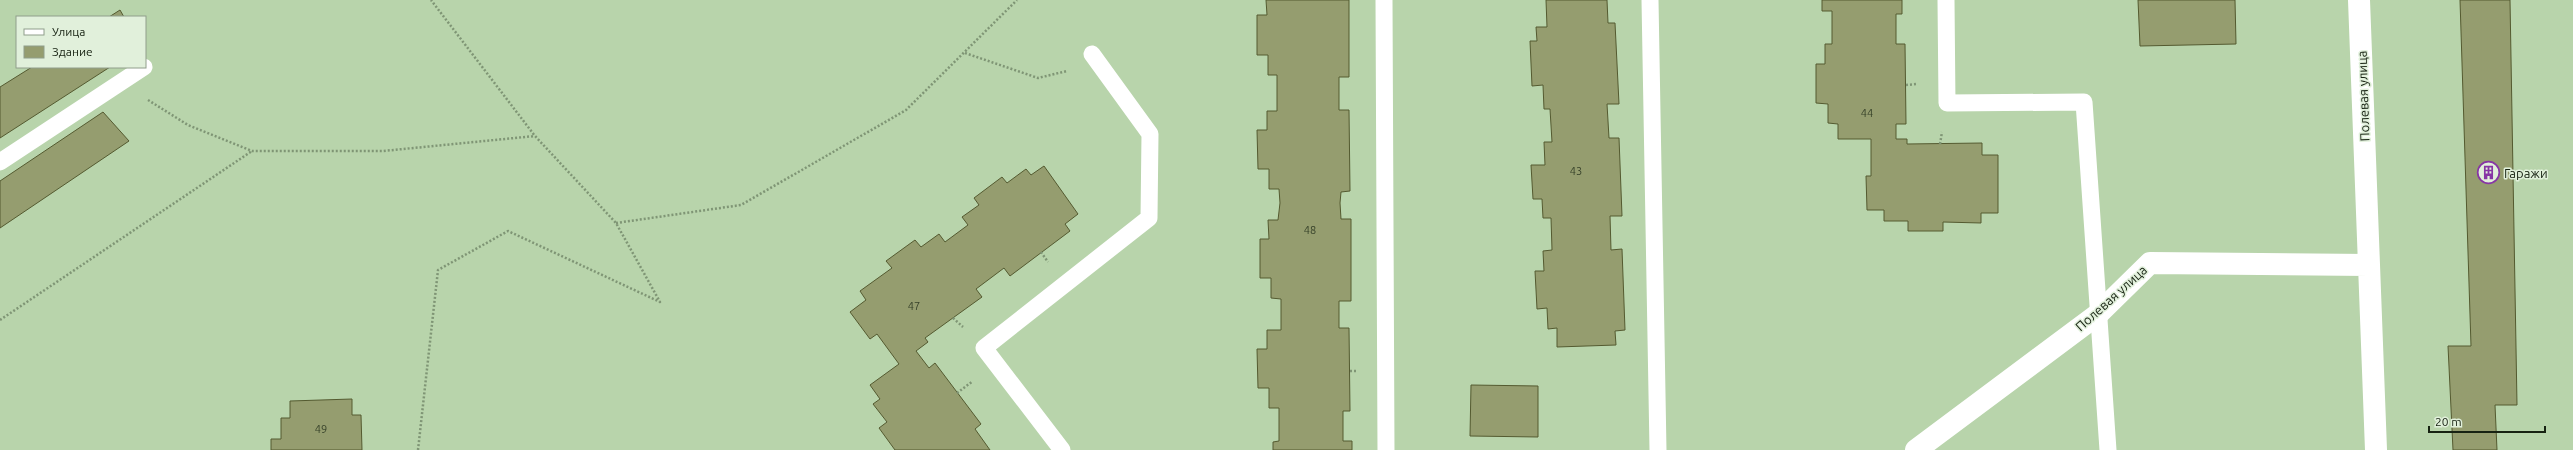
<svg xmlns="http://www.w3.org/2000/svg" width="2573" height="450" font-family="Ubuntu,sans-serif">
<rect width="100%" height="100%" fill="#b8d4ab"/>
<path fill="#959d6f" stroke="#545a30" d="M1266,0h83v77h-10v33h10l1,81 -9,1 -1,11 1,16h10v82h-12v27h10l1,83h-7v30h9v9h-79v-8l6,-1v-33h-10v-20h-11l-1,-39h10v-19h14v-31l-10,-1v-20h-11v-39h9l-1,-19h10l2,-17 -1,-14h-10v-20h-11l-1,-39h10v-19h10v-36h-9v-20h-11v-40h10z
M1546,0h61l1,23h7l4,81h-12l2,34h10l3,78h-12l1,34 11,-1 3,81 -10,1 1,14 -59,2v-19l-9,1 -1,-21 -10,1 -2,-38h9l-1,-20 9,-1 -1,-32h-8l-1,-19h-9l-2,-34h14l-1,-23h8l-2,-33h-6l-1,-24 -11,1 -2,-45h7l-1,-14h11z
M1822,0h80v14h-6v30h9l1,80h-10v15h11v5l75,-1v12h16v58h-17v10l-38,-1v9h-35v-10h-24v-11h-17l-1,-34h5v-37h-33v-15l-10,-1v-19l-12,-1v-39h9v-20h7v-33h-10z
M2138,0h97l1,44 -96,2z
M2460,0h50l7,405h-22l2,45h-44l-5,-104h23z
M120,10l4,7h-15z
M32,67h78l-110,71v-51z
M103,112l26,29 -129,87v-47z
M1044,166l34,48 -13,10 5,7 -60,45 -6,-8 -28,21 6,8 -57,41 3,4 -12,9 13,17 6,-5 46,61 -6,5 15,21h-95l-16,-22 8,-6 -14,-18 7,-5 -10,-14 29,-21 -22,-30 -7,5 -20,-27 16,-12 -6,-9 32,-23 -6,-7 29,-21 6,7 18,-13 6,8 23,-17 -6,-8 17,-12 -5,-7 28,-21 5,6 19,-14 5,6z
M1471,385l67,1v51l-68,-1z
M352,399v16h9l1,35h-91v-11h10v-21h9v-17z"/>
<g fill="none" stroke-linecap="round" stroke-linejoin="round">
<path stroke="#7f9575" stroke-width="2.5" stroke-dasharray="2 2" stroke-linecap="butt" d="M965,53l73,25 29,-7
M1906,85l11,-1
M148,100l40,25 64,26h131l152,-15
M1940,144l2,-12
M616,223l125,-18 165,-95 111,-110
M1041,252l7,10
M953,318l10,9
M0,320l252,-169
M1350,371h7
M957,393l16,-12
M418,450l20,-180 70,-39 152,71 -44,-79 -81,-87 -104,-136"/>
<path stroke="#fff" stroke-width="17" d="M1384,0l2,450
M1650,0l8,450
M1946,0l1,103 137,-1 24,348
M0,162l144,-95
M1062,450l-78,-102 165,-130 1,-84 -58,-80"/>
<path stroke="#fff" stroke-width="22" d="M2359,0l17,450
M1916,450l181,-135 53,-52 219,2"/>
</g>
<defs>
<symbol id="building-ring" viewBox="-11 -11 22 22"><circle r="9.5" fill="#e1f0db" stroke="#8736a5" stroke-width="1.5"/><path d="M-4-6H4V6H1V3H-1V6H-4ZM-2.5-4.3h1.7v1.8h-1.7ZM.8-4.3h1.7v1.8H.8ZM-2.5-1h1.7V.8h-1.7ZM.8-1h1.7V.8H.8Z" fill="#8736a5"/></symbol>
</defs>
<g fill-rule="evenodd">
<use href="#building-ring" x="2476" y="160" width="25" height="25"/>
</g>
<g text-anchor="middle" stroke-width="3" stroke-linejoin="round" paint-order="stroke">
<g font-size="11" fill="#364129">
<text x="1867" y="117">44</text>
<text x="1576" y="175">43</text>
<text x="1310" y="234">48</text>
<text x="914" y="310">47</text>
<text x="321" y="433">49</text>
</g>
<g font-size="13" fill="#172212" stroke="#e1f0db">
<text transform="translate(2363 96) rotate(-92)" y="5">Полевая улица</text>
<text transform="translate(2111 298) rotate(-42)" y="5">Полевая улица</text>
</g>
<g font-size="13" fill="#172212" stroke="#e1f0db" text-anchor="start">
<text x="2504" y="178">Гаражи</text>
</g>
</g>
<rect x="16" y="16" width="130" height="52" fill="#e1f0db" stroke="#909e8b"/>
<rect x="24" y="29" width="20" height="6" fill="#ffffff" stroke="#909e8b"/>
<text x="52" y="36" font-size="12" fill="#172212">Улица</text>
<rect x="24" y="46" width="20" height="12" fill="#959d6f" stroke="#909e8b"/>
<text x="52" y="56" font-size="12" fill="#172212">Здание</text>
<path d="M2429 426v6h116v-6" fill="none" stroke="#172212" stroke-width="2"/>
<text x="2435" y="426" font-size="12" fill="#172212" stroke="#e1f0db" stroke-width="3" paint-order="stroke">20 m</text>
</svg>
